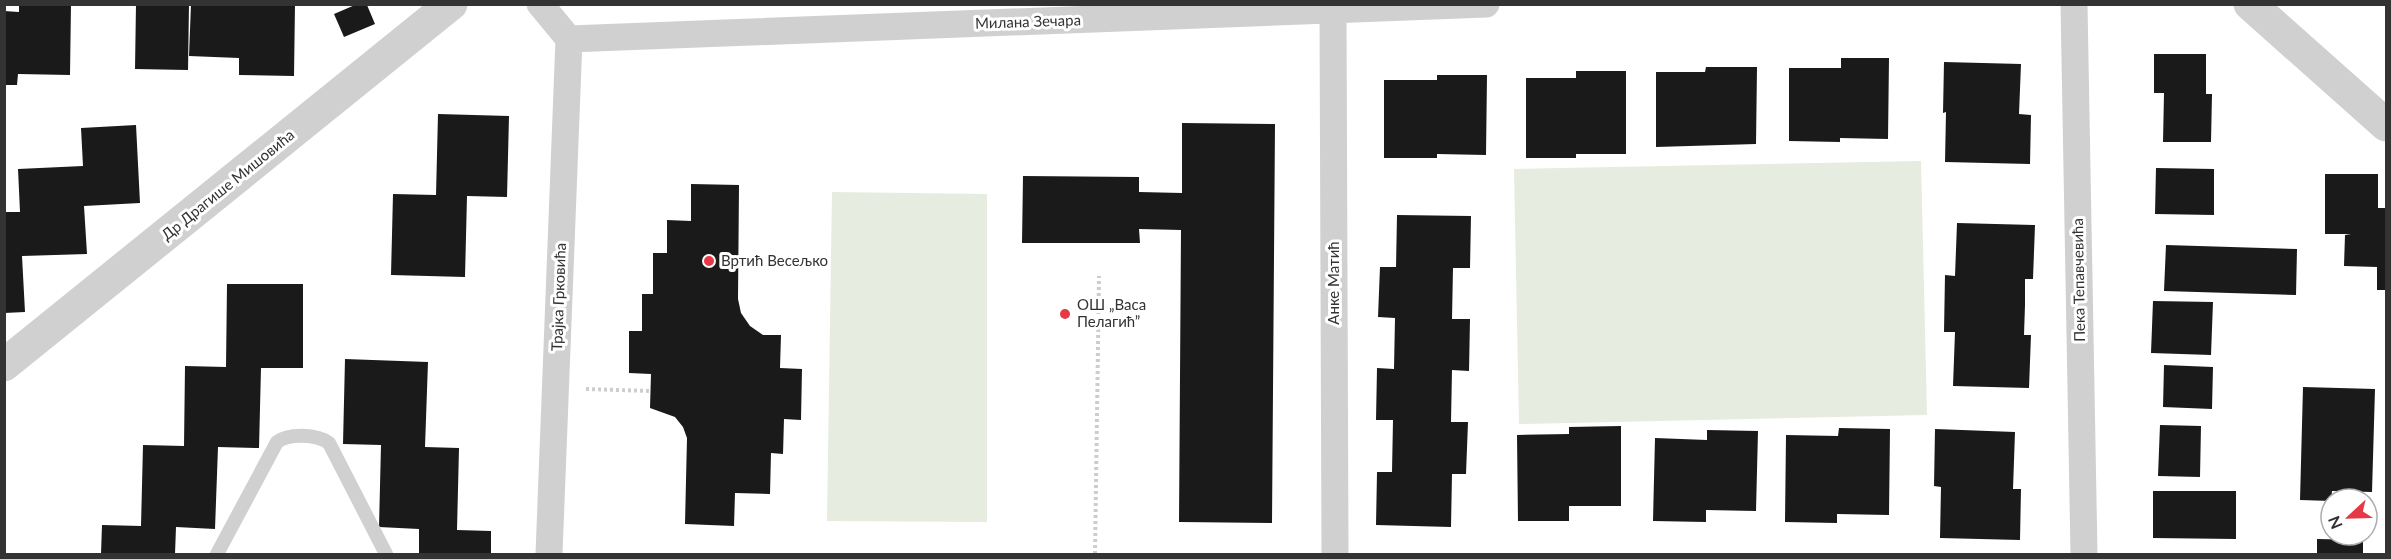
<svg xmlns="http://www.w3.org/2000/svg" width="2391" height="559" font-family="Lato,sans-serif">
<rect width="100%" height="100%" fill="#fff"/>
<path fill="#e6ecdf" d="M1921,161l6,254 -408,9 -5,-255z
M832,192l155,2v328l-160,-1z"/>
<path fill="#1a1a1a" d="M19,4h52l-1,71 -52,-1 -1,11h-13v-74l15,1z
M136,4h53l-1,66 -53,-1z
M191,4h104l-1,72 -55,-1v-17l-50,-2z
M355,5h12l8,19 -31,13 -10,-23z
M2154,54h52v40h6l-1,48h-48l1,-49h-10z
M1841,58h48l-1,81 -48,-1v4l-51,-1v-73h52z
M1944,62l77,2 -2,50 12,1 -1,49 -85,-2 1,-50 -3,1z
M1706,67h51l-1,77 -100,3v-75h49z
M1576,71h50v83h-50v4h-50v-80h50z
M1437,75h50l-1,80 -49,-1v4h-53v-78h53z
M438,114l71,2 -2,81 -40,-1 -2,81 -74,-2 2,-81 43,1z
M1182,123l93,1 -3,399 -93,-1 2,-292 -42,-1 1,14h-118l1,-67 116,1v15l43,1z
M136,125l4,78 -56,3 3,48 -65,2 3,56 -21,1v-101h16l-2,-43 65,-3 -2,-38z
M2156,168l58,1v46l-59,-1z
M2325,174h53v34h8v82h-9v-23l-33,-1 1,-31 6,-1h-26z
M691,184l48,1 -1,114 3,14 9,13 13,9h18l-1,33 22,1 -1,51 -17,-1 -1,35 -12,-1 -1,41 -35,-1 -1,33 -49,-2 2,-86 -4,-11 -8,-10 -25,-9 1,-34 -22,-1v-42h13v-37h11v-41h14v-33l24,1z
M1397,215l74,1 -1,52h-17l-1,51h18l-1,52 -17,-1 -1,52h17l-2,52h-14l-1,53 -75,-2 1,-53h15l1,-52h-17l1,-52 17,1 1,-51 -17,-1 2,-50h16z
M1957,223l78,2 -2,54h-8v26l-1,30h7l-2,53 -76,-2 2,-54h-11l1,-57 10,1z
M2166,245l131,4 -1,46 -132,-4z
M227,284h76v84h-42l-2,80 -41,-1 -3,82 -39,-2 -1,27h-74l1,-29 39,1 2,-81 41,1 1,-80 41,1z
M2153,301l60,1 -2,53 -60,-2z
M345,359l83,3 -3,85 34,1 -2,82 34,1v23h-72v-25l-40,-2 2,-82 -38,-1z
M2164,365l49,2 -1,42 -49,-2z
M2303,387l72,2 -3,103 -40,-1 -1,10 -31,-1z
M2160,425l41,1 -1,51 -42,-1z
M1621,426v80h-52v15h-51l-1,-86 52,-1v-7z
M1839,428l51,1 -1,86 -52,-1v9l-52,-1 1,-87 52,1z
M1935,429l80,3 -2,57h8l-1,51 -80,-2 1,-51 -7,-1z
M1707,430l51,1 -2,80 -50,-1v12l-53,-1 2,-83 52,2z
M2153,491h83v48l-83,-1z
M2317,539l46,1v14h-46z"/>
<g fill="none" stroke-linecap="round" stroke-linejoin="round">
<path stroke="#cdcdcd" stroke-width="4" stroke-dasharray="3 3" stroke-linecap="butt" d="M586,389l64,2
M1095,554l4,-278"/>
<path stroke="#d0d0d0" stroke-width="14" d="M217,554l60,-112c12,-9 40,-8 52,1l57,111"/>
<path stroke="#d0d0d0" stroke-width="27" d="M540,4l29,35
M2074,4l10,550
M1333,11l2,543
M569,39l917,-35
M549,554l20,-515"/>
<path stroke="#d0d0d0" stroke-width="33" d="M2250,4l136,121
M4,365l447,-361"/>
</g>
<g fill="#e63946" stroke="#fff" stroke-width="2">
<circle cx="709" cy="261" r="6"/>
<circle cx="1065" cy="314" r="6"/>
</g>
<g text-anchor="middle" stroke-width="6" stroke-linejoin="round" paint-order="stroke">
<g font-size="15" fill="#333" stroke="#fff">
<text transform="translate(1028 22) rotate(-2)" y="5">Милана Зечара</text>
<text transform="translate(228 185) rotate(-39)" y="5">Др Драгише Мишовића</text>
<text transform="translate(2079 280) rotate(-91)" y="5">Пека Тепавчевића</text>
<text transform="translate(1334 283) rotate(-90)" y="5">Анке Матић</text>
<text transform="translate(559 297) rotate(-88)" y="5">Трајка Грковића</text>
</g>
<g font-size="15" fill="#333" stroke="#fff" text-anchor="start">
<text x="721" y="266">Вртић Весељко</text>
<text x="1077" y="310">ОШ „Васа<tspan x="1077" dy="17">Пелагић”</tspan></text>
</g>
</g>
<rect width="2391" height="559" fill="none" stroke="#333333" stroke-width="12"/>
<g transform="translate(2349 517) rotate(248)"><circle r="28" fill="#ffffff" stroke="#adadad" stroke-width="1.5"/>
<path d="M0-4.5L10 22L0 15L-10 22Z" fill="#e63946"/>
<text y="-9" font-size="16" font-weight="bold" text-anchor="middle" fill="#333333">N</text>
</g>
</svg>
